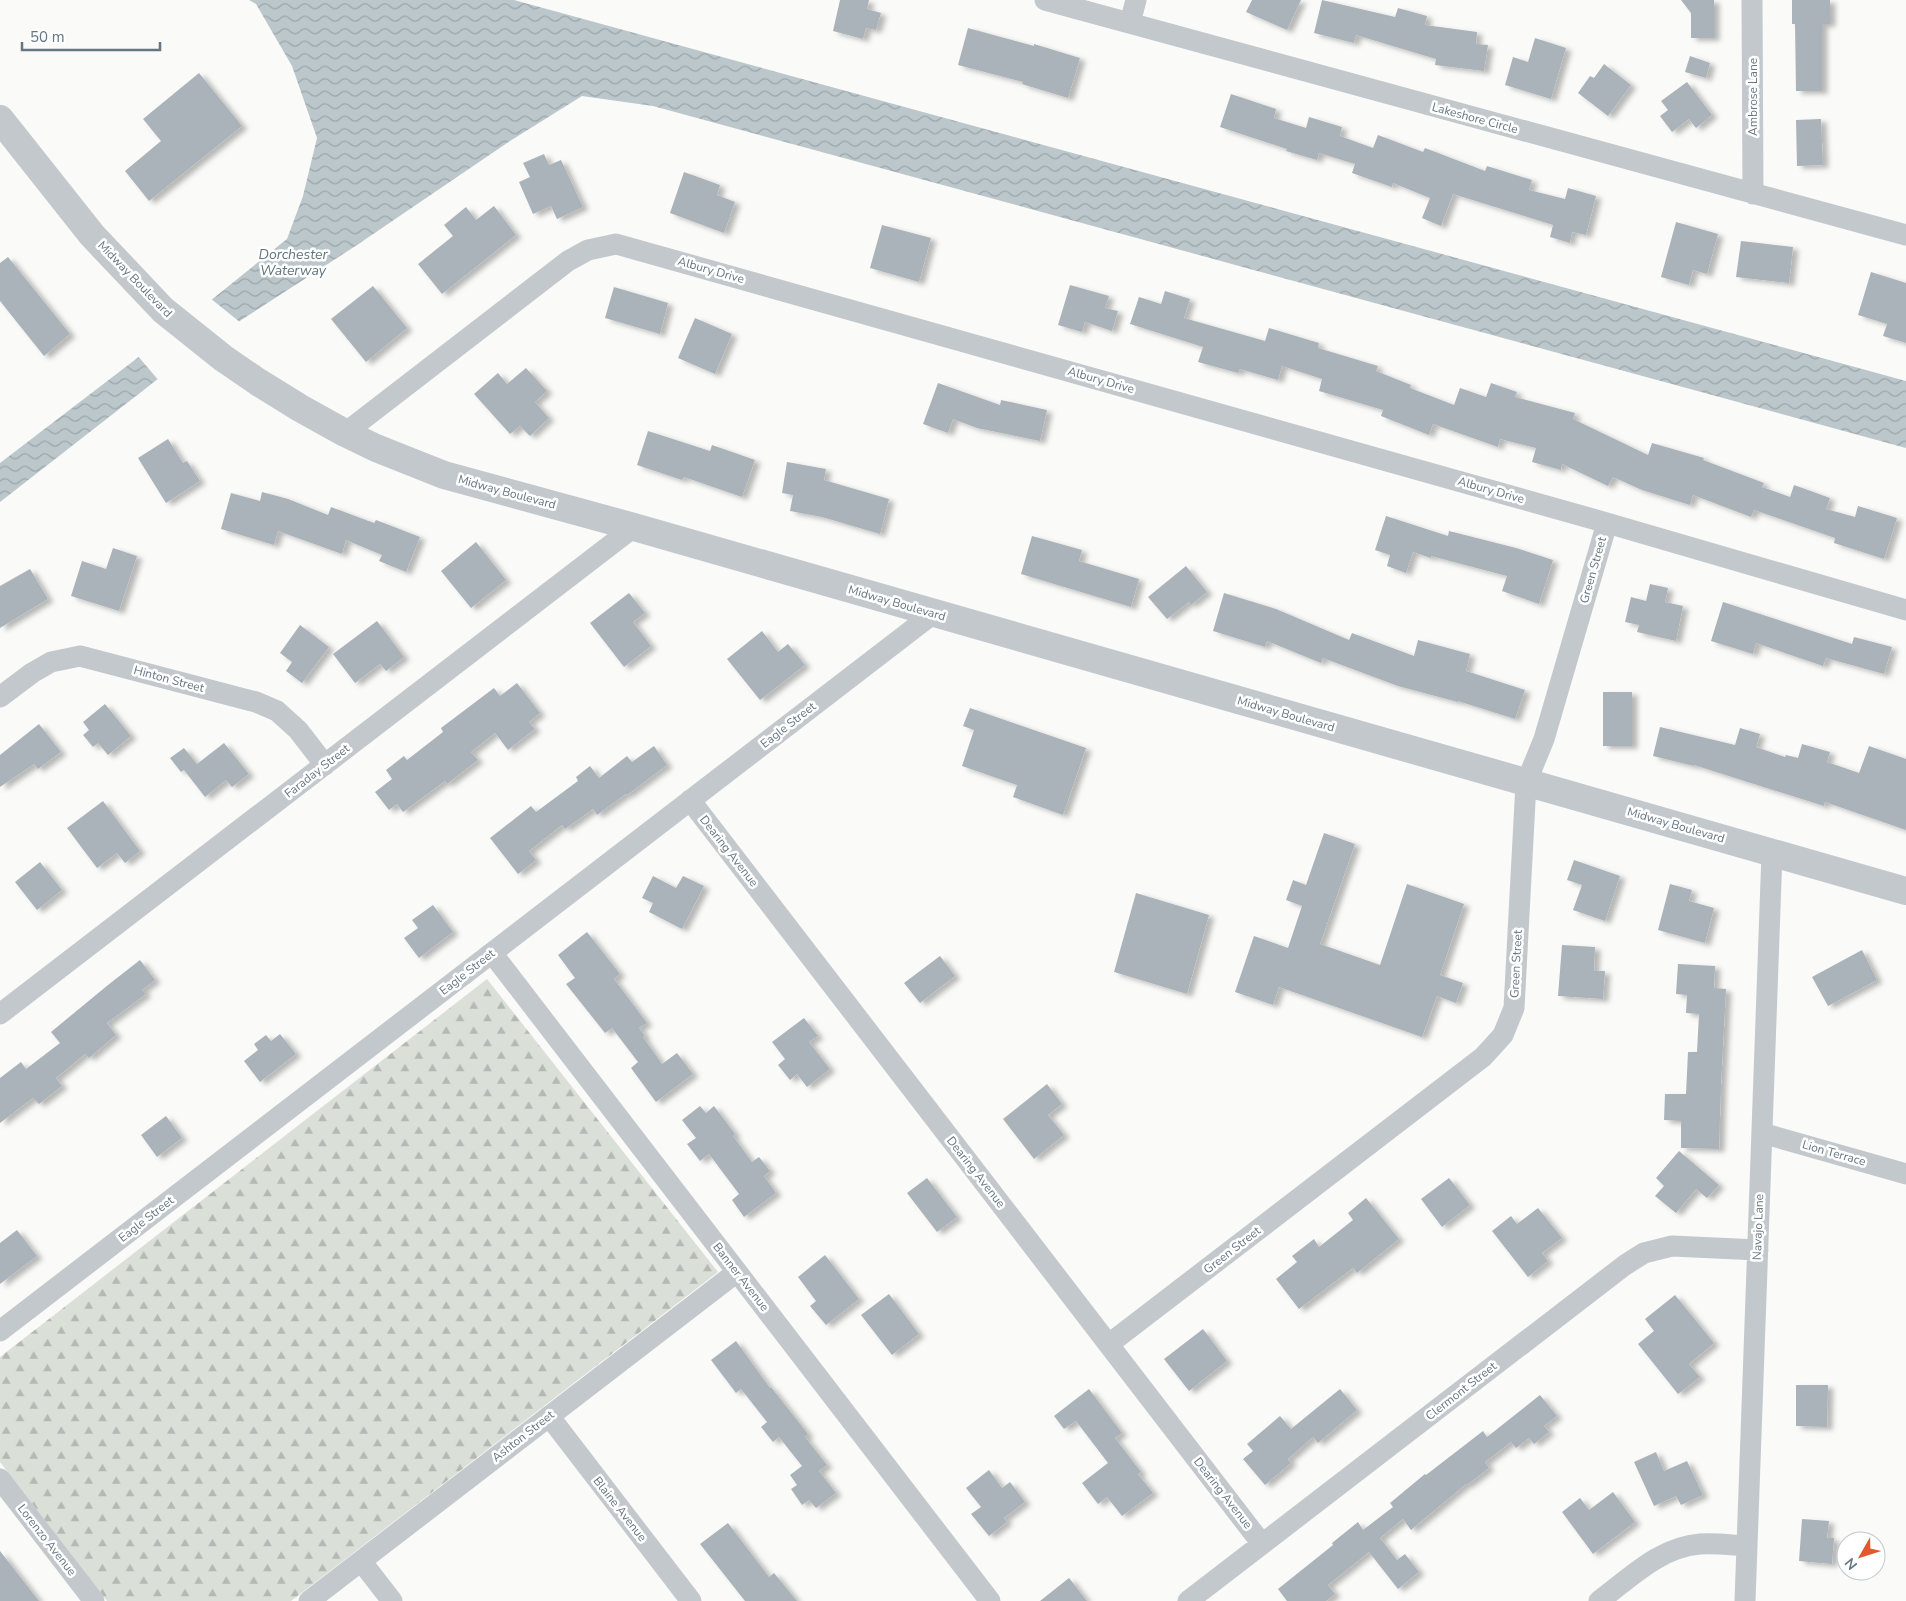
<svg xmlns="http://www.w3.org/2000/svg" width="1906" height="1601" font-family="'Nunito Sans',sans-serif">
<defs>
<pattern id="forest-firs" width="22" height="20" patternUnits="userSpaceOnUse" patternTransform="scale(1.25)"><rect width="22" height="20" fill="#dadfd7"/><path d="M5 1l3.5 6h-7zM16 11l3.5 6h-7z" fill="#b4b9b4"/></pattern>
<pattern id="water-waves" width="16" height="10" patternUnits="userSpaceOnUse" patternTransform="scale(1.25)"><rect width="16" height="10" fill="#bbc7cb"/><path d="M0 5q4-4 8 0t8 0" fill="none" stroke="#9ca6aa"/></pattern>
<filter id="shadow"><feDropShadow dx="5.5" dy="3" stdDeviation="2.5" flood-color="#0004"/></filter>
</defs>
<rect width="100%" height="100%" fill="#fafaf8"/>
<path fill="url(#forest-firs)" d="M487,979l231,293 -427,329h-184l-107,-139v-105z"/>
<path fill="url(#water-waves)" d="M249,0h265l1392,381v67l-1253,-342 -71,-10 -72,45 -153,104 -162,105 -195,152v-39l174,-133 113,-91 16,-43 14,-58 -25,-72 -36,-62z"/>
<path fill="#fafaf8" d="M210,298l31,25 -45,29 -36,30 -23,-27z"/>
<path fill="#aab3b9" filter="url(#shadow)" d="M840,0h29l-2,9 14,4 -5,17 -10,-2 -3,11 -30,-8z
M1252,0h49l-14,30 -41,-18z
M1322,0l73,17 3,-9 29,8 -2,9 52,7 -1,12 12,1 -4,26 -49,-6 1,-6 -80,-24 -2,8 -40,-10z
M1681,0h33v38h-23v-25z
M1792,0h38v24h-8v67h-26l-1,-67h-3z
M968,28l66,18v-2l46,14 -12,40 -46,-14 1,-2 -65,-17z
M1535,38l31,10 -15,51 -46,-14 8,-28 15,5z
M1690,56l20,7 -4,15 -21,-6z
M1604,64l27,21 -23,31 -30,-23 12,-17 4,2z
M199,73l43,53 -93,75 -24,-30 36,-30 -18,-22z
M1687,82l25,33 -16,13 -7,-9 -17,13 -12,-16 8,-6 -7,-9z
M1231,94l45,15 -2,9 32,10 3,-11 33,10 -2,9 33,12 5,-13 45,17 2,-4 60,23 2,-5 45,14 -3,10 36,9 3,-11 28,8 -10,39 -14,-3 -2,11 -20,-6 3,-12 -100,-31 -12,32 -19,-8 8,-20 -37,-15 -1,4 -40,-14 3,-9 -36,-11 -2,7 -31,-9 1,-2 -67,-22z
M1821,119l2,46 -26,1 -1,-46z
M544,154l5,11 12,-5 22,47 -26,12 -6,-13 -18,8 -14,-32 11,-5 -7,-14z
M684,172l36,13 -3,10 18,7 -11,31 -54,-20z
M494,206l22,29 -74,59 -24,-30 35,-28 -9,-11 22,-18 10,13z
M1676,222l42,12 -11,40 -14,-4 -4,15 -28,-8z
M882,225l49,13 -12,44 -49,-14z
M1741,241l52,6 -4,36 -53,-6z
M8,257l62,77 -26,22 -44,-55v-38z
M1871,272l35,11v60l-23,-7 4,-12 -29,-9z
M1070,285l39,11 -4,12 13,3 -6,20 -27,-9 -3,10 -24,-7z
M373,286l34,42 -41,34 -35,-43z
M614,287l54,16 -8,31 -55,-16z
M1165,291l25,8 -6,19 81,23 4,-13 50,15 -1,5 60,18 -2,5 35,14 -1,3 44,17 6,-17 26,9 5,-14 26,9 -2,5 60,16 -2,6 75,36 4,-12 52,15 -1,2 61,23 -2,4 28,10 4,-12 36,13 -4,11 29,8 3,-11 39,12 -13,41 -50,-16 1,-5 -81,-28 -3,7 -58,-22 -3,10 -48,-15 -29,-13 -5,9 -46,-22 -1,6 -29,-8 4,-14 -36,-9 -2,8 -65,-23 -4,11 -48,-19 2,-6 -64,-19 3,-12 -40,-13 -4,14 -38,-11 -2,4 -40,-11 5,-15 -73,-23 9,-27 22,7z
M695,318l37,16 -17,40 -37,-16z
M526,368l21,23 -12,11 14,16 -19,18 -10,-10 -10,8 -36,-40 24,-21 9,11z
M938,383l62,22 1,-5 46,10 -7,31 -63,-13 -24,-9 -5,14 -25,-9z
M648,431l62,20 2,-6 43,15 -13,37 -58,-20 -2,3 -45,-15z
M168,439l15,24 4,-2 13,20 -34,22 -28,-45z
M787,462l39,7 -2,11 65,19 -9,35 -58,-17 -32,-6 3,-16 -11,-2z
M262,492l26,7 40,16 3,-8 43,16 2,-3 44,17 -14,35 -27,-11 3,-6 -36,-15 -4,14 -64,-23 -4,14 -53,-16 10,-36 29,8z
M1386,516l62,20 1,-5 67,17 37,12 -14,44 -37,-13 5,-15 -76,-20v2l-18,-6 -7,21 -19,-7 3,-11 -15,-5z
M1032,536l50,14 -3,11 60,18 -8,28 -110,-33z
M476,542l30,38 -35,28 -30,-37z
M113,548l24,8 -18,55 -48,-15 11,-35 24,8z
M1186,566l21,26 -16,13 -2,-3 -22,17 -19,-22z
M30,569l18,30 -48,29v-42z
M1650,584l18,4 -3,14 18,4 -7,35 -39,-9 2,-7 -14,-3 6,-25 15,4z
M629,593l16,20 -12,9 18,24 -27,21 -34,-44z
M1224,593l52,16 73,31 3,-7 62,23 4,-16 52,14 -4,17 59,19 -10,29 -57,-18v1l-60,-16 -75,-28 -2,5 -54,-22 -2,6 -52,-16z
M1723,602l129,42 2,-7 38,10 -8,27 -58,-16 -3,8 -67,-23 -3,11 -42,-13z
M377,621l27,36 -18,14 -6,-7 -25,19 -22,-29z
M300,625l29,22 -27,36 -16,-12 6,-9 -12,-9z
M762,631l16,21 10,-8 17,21 -45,35 -33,-41z
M517,683l23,30 -11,9 6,7 -27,21 -13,-17 -24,19 7,8 -31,24 -2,-3 -42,31 -6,-8 -8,6 -14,-18 17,-13 -6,-9 18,-14 3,4 36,-28 -2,-4 53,-40 6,8z
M1603,692h29v54h-29z
M105,704l26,32 -23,19 -10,-12 -5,4 -10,-12 6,-5 -6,-8z
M970,708l116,40 -23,67 -50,-18 4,-12 -55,-19 12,-36 -11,-4z
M39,724l22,28 -23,17 -4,-5 -34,23v-32z
M1660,727l75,18 5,-17 20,6 -4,13 29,10 1,-2 12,3 4,-14 28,8 -3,10 32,11 10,-27 37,13v71l-81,-28 -1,4 -130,-41v1l-41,-10z
M224,743l25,31 -17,13 -6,-7 -21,17 -21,-27 -3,2 -11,-14 14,-10 13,16z
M654,746l13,19 -40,30 -1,-1 -29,21 -4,-6 -28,20 -3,-4 -33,26 7,9 -18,14 -28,-36 41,-32 5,6 42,-31 -2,-4 14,-11 9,12 28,-22 5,6z
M103,801l37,50 -15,12 -8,-10 -20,15 -30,-40z
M1324,833l31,11 -35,100 60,21 27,-81 57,20 -24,71 23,8 -7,20 -19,-7 -15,41 -143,-50 -6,18 -38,-13 19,-56 34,12 14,-42 -16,-6 7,-20 13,5z
M1574,860l46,16 -15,45 -32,-11 9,-25 -15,-5z
M40,862l22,28 -25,20 -22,-28z
M653,876l23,12 7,-12 21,10 -22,43 -33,-17 4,-9 -11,-5z
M1670,884l22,6 -3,11 25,7 -9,35 -47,-13z
M1136,893l73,22 -22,79 -73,-22z
M433,905l20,27 -34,26 -15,-20 14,-10 -6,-8z
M587,932l33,42 -6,5 33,44 -8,5 6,8 -2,1 19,27 15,-11 16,21 -37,28 -25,-34 7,-6 -26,-34 -7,5 -39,-49 9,-6 -17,-23z
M1562,945l33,2 -1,24h11l-2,28 -45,-3z
M1862,950l15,30 -49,26 -16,-29z
M940,956l15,20 -35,27 -16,-20z
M140,960l15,20 -13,10 4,4 -39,29 9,12 -27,23 -4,-4 -29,24 6,8 -23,18 -6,-6 -33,25v-45l21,-16 5,7 34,-26 -9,-11 57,-47z
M1678,964l37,2 -1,22 12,1 -5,96 -2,64 -38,-1v-27l-17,-1 1,-26h21l2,-42h9l2,-38 -13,-1 1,-18 -11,-1z
M804,1018l14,18 -9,6 21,27 -23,18 -10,-13 -7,6 -12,-15 7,-6 -13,-17z
M280,1034l16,20 -36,28 -16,-21 14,-11 -4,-6 12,-9 5,6z
M1047,1084l15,20 -14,11 16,20 -30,24 -31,-40z
M700,1106l6,7 8,-7 21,28 -2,2 19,26 7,-5 11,14 -6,5 12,17 -32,24 -12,-17 7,-6 -30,-40 -9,7 -13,-17 9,-6 -14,-18z
M166,1116l16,22 -25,19 -16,-22z
M1679,1151l40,34 -12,13 -11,-9 -20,24 -21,-17 9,-10 -8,-8z
M927,1178l30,39 -20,15 -30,-39z
M1449,1178l21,27 -28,22 -21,-28z
M1366,1198l33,41 -42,34 -4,-5 -54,41 -23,-30 21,-17 -5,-6 22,-17 5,8 34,-27 -5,-7z
M1538,1208l24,30 -20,15 6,8 -20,16 -36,-46 19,-15 6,8z
M17,1230l20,26 -37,28v-41z
M825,1255l34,44 -33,26 -16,-19 6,-5 -18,-24z
M889,1294l30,40 -27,21 -31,-40z
M1675,1295l39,48 -25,21 11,13 -22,17 -40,-50 16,-13 -9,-12z
M1203,1329l24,32 -38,30 -25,-32z
M736,1341l34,47 1,-1 37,47 -3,3 22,28 -8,6 17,22 -20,15 -7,-8 -7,5 -11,-16 6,-4 -7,-10 12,-9 -23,-29 -6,5 -12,-15 6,-5 -26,-33 -5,4 -25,-33z
M1796,1385h32l-1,42 -31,-1z
M1089,1389l33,44 -7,5 26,34 -3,2 15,19 -31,23 -15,-19 -9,7 -16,-21 26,-20 -32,-42 -12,8 -10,-13z
M1340,1389l17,21 -39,33 -5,-6 -25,22 3,4 -26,22 -22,-26 10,-8 -6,-7 33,-28 11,13z
M1540,1395l17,21 -13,10 5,6 -15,12 -5,-6 -13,10 -5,-6 -26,20 4,6 -22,17 -1,-1 -55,46 -8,-11 -23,19 17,22 8,-6 14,18 -21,17 -29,-37 -41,33 7,9 -9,7h-39l-9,-12 55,-44 -1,-2 26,-21 5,8 30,-23 -3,-4 35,-29 1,1 57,-44 4,6z
M1656,1452l8,19 23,-10 16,34 -22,10 -5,-9 -22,10 -20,-44z
M989,1470l13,18 8,-6 15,20 -21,16 3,4 -18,14 -18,-22 10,-7 -15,-19z
M1613,1492l22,30 -42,32 -31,-42 18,-14 9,12z
M1802,1519l27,2 -2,17h7l-2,26 -33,-3z
M728,1523l41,54 5,-4 23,28h-52l-45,-57z
M0,1551l39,50h-39z
M1069,1578l18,23h-47z"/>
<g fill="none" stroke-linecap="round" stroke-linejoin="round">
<path stroke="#c3c8cc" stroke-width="21" d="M1045,0l861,235
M1752,0l1,194
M1130,23l6,-23
M345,433l223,-172 20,-11 28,-6 991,279 299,87
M0,697l32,-24 19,-11 29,-6 176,46 21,9 21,19 27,35
M690,800l572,744
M492,953l498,648
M0,1014l634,-487
M1762,1133l144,41
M0,1331l934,-718
M1109,1344l374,-287 20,-22 11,-27 12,-225 18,-44 63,-216
M549,1416l142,185
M0,1479l94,122
M361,1561l31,40
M309,1601l428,-329
M1188,1601l437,-336 19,-12 28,-7 86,4
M1599,1601c31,-23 61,-54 101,-57 15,-1 31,1 47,2
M1745,1601l27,-748"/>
<path stroke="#c3c8cc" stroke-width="28" d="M0,119l92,116 71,75 60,48 35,24 42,26 45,25 31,15 68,27 190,52 1272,364"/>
</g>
<g text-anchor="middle" stroke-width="5" stroke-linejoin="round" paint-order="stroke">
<g font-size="12" fill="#657683" stroke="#fff">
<text transform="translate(1753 97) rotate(-90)" y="4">Ambrose Lane</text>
<text transform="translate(1475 118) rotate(15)" y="4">Lakeshore Circle</text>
<text transform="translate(711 270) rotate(16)" y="4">Albury Drive</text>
<text transform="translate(135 279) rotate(46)" y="4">Midway Boulevard</text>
<text transform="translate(1101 380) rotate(16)" y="4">Albury Drive</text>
<text transform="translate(1491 490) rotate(16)" y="4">Albury Drive</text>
<text transform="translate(507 492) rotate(15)" y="4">Midway Boulevard</text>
<text transform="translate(1593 570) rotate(-74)" y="4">Green Street</text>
<text transform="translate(897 603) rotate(16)" y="4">Midway Boulevard</text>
<text transform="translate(169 679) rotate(15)" y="4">Hinton Street</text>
<text transform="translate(1286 714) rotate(16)" y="4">Midway Boulevard</text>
<text transform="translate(788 725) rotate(-38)" y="4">Eagle Street</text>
<text transform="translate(317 771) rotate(-38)" y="4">Faraday Street</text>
<text transform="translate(1676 825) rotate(16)" y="4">Midway Boulevard</text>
<text transform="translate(729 851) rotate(52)" y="4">Dearing Avenue</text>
<text transform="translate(1516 964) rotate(-87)" y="4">Green Street</text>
<text transform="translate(467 972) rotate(-38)" y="4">Eagle Street</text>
<text transform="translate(1834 1153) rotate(16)" y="4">Lion Terrace</text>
<text transform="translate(976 1172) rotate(52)" y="4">Dearing Avenue</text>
<text transform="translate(146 1219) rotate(-38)" y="4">Eagle Street</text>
<text transform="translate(1758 1227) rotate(-88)" y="4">Navajo Lane</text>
<text transform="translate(1232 1250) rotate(-38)" y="4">Green Street</text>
<text transform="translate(741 1277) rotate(52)" y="4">Banner Avenue</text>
<text transform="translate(1461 1391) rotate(-38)" y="4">Clermont Street</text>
<text transform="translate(523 1436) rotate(-38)" y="4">Ashton Street</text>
<text transform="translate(1223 1493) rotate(52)" y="4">Dearing Avenue</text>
<text transform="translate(620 1509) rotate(52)" y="4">Blaine Avenue</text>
<text transform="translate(47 1540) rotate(52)" y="4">Lorenzo Avenue</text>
</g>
<g font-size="14" font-style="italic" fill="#60757c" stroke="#fff">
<text x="293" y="259">Dorchester<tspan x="293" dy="16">Waterway</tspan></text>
</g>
</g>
<g transform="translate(1861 1556) rotate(231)"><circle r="24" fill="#ffffff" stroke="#c1c8cd"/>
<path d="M0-4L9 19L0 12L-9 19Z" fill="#e4572e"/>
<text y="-8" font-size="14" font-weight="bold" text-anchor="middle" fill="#657683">N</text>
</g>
<path d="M22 42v8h138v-8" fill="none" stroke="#657683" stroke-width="2.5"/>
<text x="30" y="42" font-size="15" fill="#657683" stroke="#ffffff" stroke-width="4" paint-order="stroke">50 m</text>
</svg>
